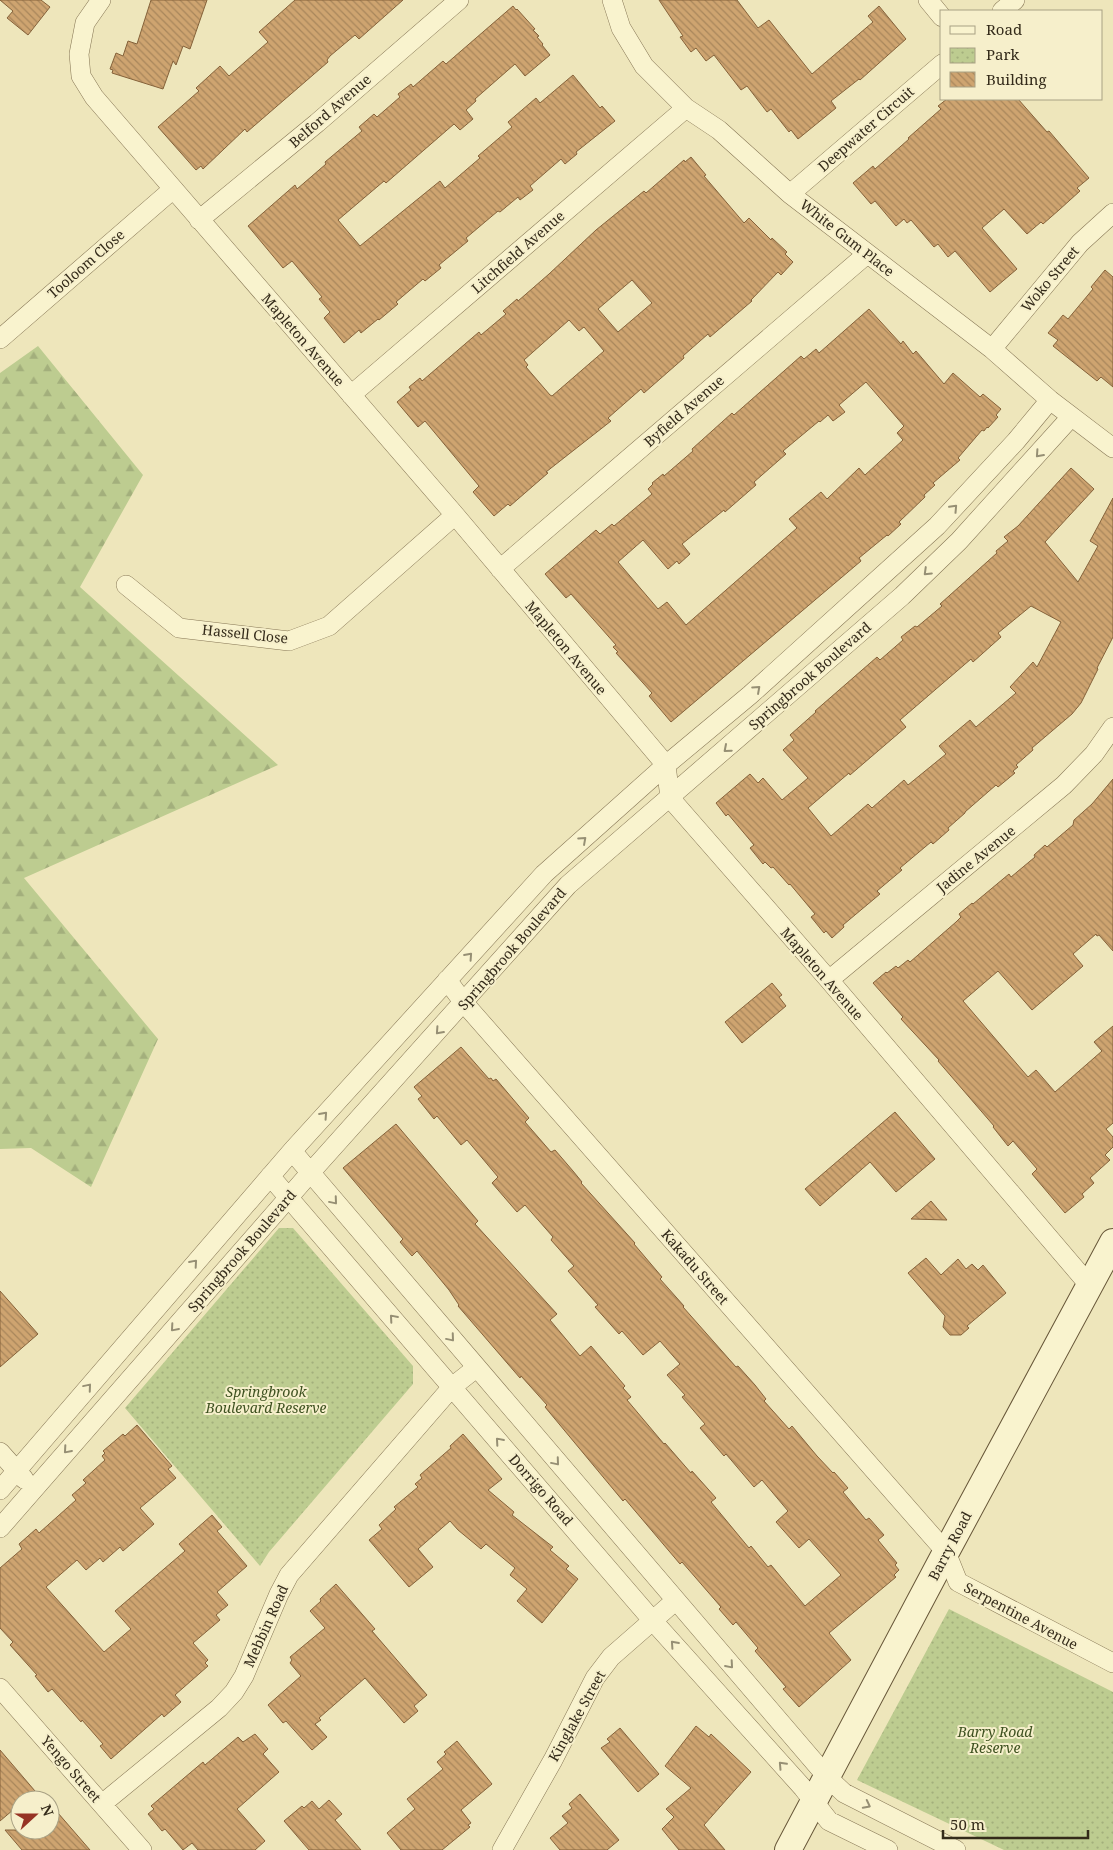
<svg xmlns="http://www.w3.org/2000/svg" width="1113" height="1850" font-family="'Noto Serif',serif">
<defs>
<pattern id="forest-firs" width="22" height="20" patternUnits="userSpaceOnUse" patternTransform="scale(1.25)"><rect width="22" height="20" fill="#bdcc90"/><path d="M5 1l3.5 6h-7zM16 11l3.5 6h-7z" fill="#a3af7c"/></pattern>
<pattern id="park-dots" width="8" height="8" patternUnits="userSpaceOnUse" patternTransform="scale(1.25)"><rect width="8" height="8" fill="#bdcc90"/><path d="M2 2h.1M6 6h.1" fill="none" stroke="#a3af7c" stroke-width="1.8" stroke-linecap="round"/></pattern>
<pattern id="building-back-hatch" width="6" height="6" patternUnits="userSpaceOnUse" patternTransform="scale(1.25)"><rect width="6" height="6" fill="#cea470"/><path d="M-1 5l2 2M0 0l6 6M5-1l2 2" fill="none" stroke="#a8865b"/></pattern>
</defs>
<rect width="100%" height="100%" fill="#eee6bb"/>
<path fill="url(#forest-firs)" d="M38,346l105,129 -63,112 198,178 -254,113 134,161 -67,148 -60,-39 -31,1v-776z"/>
<path fill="url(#park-dots)" d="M279,1228h14l120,138v18l-144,168 -9,14 -135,-158z
M949,1609l164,83v158h-109l-147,-70z"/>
<path fill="url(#building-back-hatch)" stroke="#85623a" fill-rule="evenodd" d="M0,0h41l9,7 -22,28 -21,-17 6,-7z
M151,0h56l-17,49 -7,-3 -7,19 -3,-4 -10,28 -51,-16 1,-3 -3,-1 6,-16 7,3 5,-15 9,3z
M295,0h108l-44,39 -4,-4 -25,21 -3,4 1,2 -81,70 -2,-3 -42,40 -2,-3 -5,4 -38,-43 41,-36 -3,-3 24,-22 9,10 39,-34 -9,-10z
M659,0h78l21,28 11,-8 43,54 61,-52 -5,-6 11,-10 27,33 -46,41 -1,-1 -28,22 5,7 -38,31 -7,-9 -2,2 -18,-23 -4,3 -20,-26 -6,4 -27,-35 -8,6 -10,-13 -5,4 -11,-15 3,-1z
M513,6l3,4 1,-1 18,20 -2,1 6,6 -2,1 6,7 -1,1 8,10 -25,21 -10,-12 -40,35 1,2 -10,9 7,9 -13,11 -6,-6 -68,59 -2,-2 -46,39 22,26 80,-65 5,7 35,-30 -2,-2 34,-29 -4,-5 28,-24 4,5 33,-28 27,33 2,-2 13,15 -39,31 1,2 -12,10 -4,-5 -31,27 3,4 -13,10 -2,-3 -18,15 -2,-1 -32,27 2,3 -29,24 2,3 -16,13 -2,-2 -27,23 2,2 -19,16 -1,-1 -17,14 -2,-3 -15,13 -20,-25 6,-6 -11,-13 3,-2 -30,-36 -9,7 -35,-42 47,-41 2,4 29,-25 -1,-2 37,-31 -3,-4 15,-13 3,3 23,-20 -2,-3 13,-10 2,3 30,-26 3,3z
M947,99h71l29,33 2,-1 40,47 -12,10 3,3 -21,19 -16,14 -2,-2 -14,12 -23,-25 -22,19 35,41 -27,23 -35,-41 -7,6 -10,-13 -4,3 -23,-27 -4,3 -3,-4 -8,7 -21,-25 -4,3 -18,-21 20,-17 2,3 34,-30 -1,-1 33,-29 -3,-3z
M691,157l15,18 -2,1 40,47 5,-5 22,22 1,-2 15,14 -2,2 8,8 -12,13 -3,-3 -27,28 1,1 -42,36 -2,-3 -25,22 1,2 -40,35 -3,-4 -33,29 3,3 -65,51 2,1 -38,33 -2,-2 -14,12 -21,-24 6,-6 -54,-65 -7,6 -21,-25 14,-12 -2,-3 11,-9 2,3 57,-49 2,3 25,-21 -3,-3 14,-12 1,2 31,-27 47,-44 48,-39 2,2 38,-33 1,2zM632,280l20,23 -34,29 -20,-23zM569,320l10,11 5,-4 20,24 -52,45 -2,-1 -24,-28 2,-2 -4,-5z
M1105,270l8,7v110l-12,-10 -4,4 -44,-35 5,-6 -10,-7 15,-18 5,4 25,-30 -2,-2z
M869,309l32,35 2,-3 10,13 3,-3 28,33 9,-11 27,24 3,-3 18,15 -5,6 2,2 -10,11 -1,-1 -3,4 -2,-1 -24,28 2,2 -27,23 2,2 -11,10 1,2 -26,25 2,2 -13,12 -1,-1 -28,23 2,3 -190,161 -22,-26 3,-3 -36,-40 2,-1 -5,-5 3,-2 -45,-51 -5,4 -21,-24 51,-44 4,4 12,-10 2,2 38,-32 -4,-5 5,-5 -1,-1 11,-9 1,2 29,-25 -1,-2 40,-36 2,2 67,-59 3,3 12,-10 3,4zM866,382l38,44 -7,7 6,7 -38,35 -6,-7 -32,31 -6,-7 -32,27 8,9 -111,97 -19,-23 -9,7 -40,-47 25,-22 25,29 9,-8 2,3 11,-10 -8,-10 42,-34 1,2 31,-27 -2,-3 32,-28 -3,-3 36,-30 1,1 8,-7 5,6 12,-9 -6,-7z
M1071,468l23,21 -49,53 33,40 20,-36 -8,-5 23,-43v139l-16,31 1,1 -17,34 -9,11 -40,34 1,2 -17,15 2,2 -5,4 2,2 -17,14 -2,-2 -31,27v1l-17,15 1,2 -16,14 -2,-2 -31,26 2,2 -25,21 3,3 -37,31 1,2 -12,11 -6,-7 -2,2 -13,-16 4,-3 -25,-30 -1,1 -16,-18 -2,1 -6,-6 -2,2 -13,-16 4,-3 -26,-31 -2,2 -10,-13 34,-29 8,9 5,-5 19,22 26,-22 -25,-28 11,-10 -4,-5 26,-23 -1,-1 62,-54 3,3 23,-20 -2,-3 14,-11 2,1 25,-21 -2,-2 57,-51 -1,-2 12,-10 -4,-4 14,-11zM1031,606l30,16 -24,45 -4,-5 -23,25 6,6 -40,34 -6,-7 -31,26 7,8 -38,31 -4,-5 -32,28 -4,-4 -37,32 -23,-28 41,-35 1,2 56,-48 -6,-7 71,-61 2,3 28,-25 -3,-4z
M1113,779v172l-14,-16 -2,1 -1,-2 -23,20 10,12 -51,44 -34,-39 -35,30 65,76 8,-7 19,22 47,-41 -8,-9 19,-16v97l-7,6 7,8v10l-8,8 5,5 -20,18 4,5 -12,11 2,3 -19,16 -33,-39 5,-5 -24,-28 -5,5 -15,-19 1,-1 -56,-65 1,-1 -38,-41 2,-2 -30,-34 13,-11 1,1 9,-7 2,2 10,-8 2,2 46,-40 5,-5 -2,-3 13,-11 1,1 36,-30 2,3 24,-20 -1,-2 11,-10 2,2 26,-22 1,-5 18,-16z
M772,983l10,12 -3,2 7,9 -44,37 -17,-21z
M461,1047l28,32 2,-1 2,3 3,-2 33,39 -4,4 26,30 4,-2 18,21 9,11 -1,1 54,60 -1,1 28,33 -2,2 24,27 -1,1 53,60 2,-1 17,19 11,14 -2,2 25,28 3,-3 25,30 16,17 1,-1 14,16 -5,4 23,28 3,-2 15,17 -6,5 19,23 -2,2 4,5 -5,5 2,2 -67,56 22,27 -52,47 -16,-18 3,-2 -31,-36 3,-3 -22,-26 -3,3 -14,-16 2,-2 -39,-45 -2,2 -55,-65 -2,2 -78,-94 2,-2 -26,-29 -1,2 -62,-72 1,-1 -10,-15 -32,-39 -5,5 -12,-14 3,-3 -60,-71 53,-44 82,97 -3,3 82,90 -7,6 30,36 11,-10 34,40 -2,2 8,9 -4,3 37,44 1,-1 26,30 1,-2 24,27 -5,4 38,46 2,-2 17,21 3,-2 34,41 36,-31 -32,-36 -10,9 -23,-26 12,-11 -26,-31 -8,7 -28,-33 -2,2 -24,-28 5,-4 -23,-27 3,-2 -18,-20 13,-11 -20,-23 -17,14 -21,-24 -3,3 -24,-27 3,-2 -30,-34 6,-5 -23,-26 2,-3 -28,-32 -8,7 -25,-29 6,-6 -31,-37 -6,5 -24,-29 -3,3 -16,-20 4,-3 -8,-9z
M895,1112l40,47 -39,33 -26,-30 -50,44 -15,-17z
M931,1201l16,19 -36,-1z
M926,1258l15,17 17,-16 8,10 6,-5 6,6 5,-5 23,28 -39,33 2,2 -8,7h-11l-7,-8 2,-11 -37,-43z
M0,1291l38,43 -38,33z
M137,1425l35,41 -4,3 8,9 -36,30 14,16 -31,27 -3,-4 -17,15 -3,-4 -14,12 -9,-10 -31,27 58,65 27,-23 -16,-18 70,-60 -6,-7 33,-29 10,12 -5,4 30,35 -30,26 11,13 -12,10 4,5 -27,23 15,17 -3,3 3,3 -33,29 6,7 -17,15 -2,-3 -51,45 -11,-13 3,-2 -21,-24 -1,2 -29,-33 -4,3 -13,-16 2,-1 -27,-30 3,-3 -13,-14v-60l22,-19 -3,-5 17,-15 3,4 37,-33 -4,-5 14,-12 -3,-3 22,-20 -3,-4 3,-3 -2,-2 20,-17 2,2z
M463,1434l39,45 -14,11 26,22 -2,3 41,32 -3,3 19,16 -3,3 12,10 -36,44 -25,-22 10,-12 -17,-14 5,-7 -29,-24 -5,5 -23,-19 -8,-9 -32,28 15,18 -24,20 -40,-47 13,-11 -3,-4 17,-16 -2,-2 24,-20 -3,-3 7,-6 -2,-3 31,-27 -1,-2z
M336,1584l39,45 -3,2 55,64 -13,11 4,5 -14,12 -39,-45 -46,40 2,2 -6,4 12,13 -15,13 -26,-29 -3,2 -15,-18 33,-29 -11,-13 2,-3 -2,-3 35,-29 -15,-17 11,-10 -1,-2z
M696,1726l13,11 2,-3 40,38 -47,53 21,25h-46l-17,-21 12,-12 -8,-8 25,-21 -26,-22z
M620,1728l39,46 -21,18 -37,-44 9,-6 -3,-3z
M255,1734l13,15 -5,5 16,18 -42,37 28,32 -10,9h-57l-6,-7 -9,7 -18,-21 -3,2 -14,-17 6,-5 -3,-3 52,-44 2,3 33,-28 5,5z
M457,1741l35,43 -31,26 10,13 -3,2 2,2 -28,23h-41l-14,-17 28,-24 -8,-10 36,-30 -6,-7 9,-8 -2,-2z
M0,1750l35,41 -11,9h-4v4l-20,17z
M580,1794l39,46 -12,10h-47l-10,-12 18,-15 -6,-7 10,-8 -3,-4z
M329,1800l13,14 -7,6 26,30h-52l-25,-29 18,-15 2,2 8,-7 7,8z
M58,1813l32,37h-68l-17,-20h45v-10z"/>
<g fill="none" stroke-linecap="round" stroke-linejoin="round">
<defs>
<path id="street" d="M101,0l-16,23 -6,31 2,22 13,21 361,418 211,250 4,33 159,182 261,306
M612,0l9,28 23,38 42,42 33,22 71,64 202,155 58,51 63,48
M928,0l14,17
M1002,11l13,-11
M790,194l152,-130
M199,220l118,-97 142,-123
M0,339l172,-149
M992,349l88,-106 33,-30
M351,395l335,-287
M500,569l367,-315
M126,585l53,43 110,13 40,-15 126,-111
M447,980l17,23 482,549 12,30 155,81
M829,980l235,-195 30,-31 19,-27
M292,1151l536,627 16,15 112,57
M270,1176l383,445 150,167 26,33 59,29
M0,1452l24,27
M0,1490l292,-339 252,-277 122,-109 84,-70 187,-169 79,-85 34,-41
M0,1528l310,-355 258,-288 334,-289 57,-55 112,-124
M0,1688l142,162
M102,1804l117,-96 15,-16 10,-16 35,-82 10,-19 163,-188 24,-19
M502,1850l51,-90 42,-82 16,-21 64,-56"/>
<path id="secondary" d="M788,1850l158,-298 167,-310"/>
</defs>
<use href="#street" stroke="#867655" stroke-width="20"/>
<use href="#secondary" stroke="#675638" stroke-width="28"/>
<use href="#street" stroke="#f9f3ce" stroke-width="19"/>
<use href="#secondary" stroke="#f9f3ce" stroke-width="26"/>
</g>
<defs><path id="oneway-chevron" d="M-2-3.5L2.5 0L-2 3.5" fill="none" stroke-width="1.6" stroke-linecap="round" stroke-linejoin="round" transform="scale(1.25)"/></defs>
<g stroke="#968f74">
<use href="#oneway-chevron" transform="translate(1039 454) rotate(132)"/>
<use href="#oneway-chevron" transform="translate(954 508) rotate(-47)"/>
<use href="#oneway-chevron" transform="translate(927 572) rotate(136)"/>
<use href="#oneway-chevron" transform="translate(757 689) rotate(-42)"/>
<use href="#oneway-chevron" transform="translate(727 749) rotate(139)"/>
<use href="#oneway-chevron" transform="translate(583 840) rotate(-42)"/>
<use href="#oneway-chevron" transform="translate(469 956) rotate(-48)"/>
<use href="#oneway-chevron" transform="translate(439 1031) rotate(132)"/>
<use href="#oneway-chevron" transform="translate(324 1115) rotate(-48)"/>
<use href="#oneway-chevron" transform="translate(334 1201) rotate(50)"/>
<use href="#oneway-chevron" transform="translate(194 1263) rotate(-49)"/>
<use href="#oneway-chevron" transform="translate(393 1318) rotate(-131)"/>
<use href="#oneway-chevron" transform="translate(174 1328) rotate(131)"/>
<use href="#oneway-chevron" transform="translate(451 1338) rotate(50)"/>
<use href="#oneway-chevron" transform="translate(88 1387) rotate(-50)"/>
<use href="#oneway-chevron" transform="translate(499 1441) rotate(-131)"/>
<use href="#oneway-chevron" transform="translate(67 1450) rotate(131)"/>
<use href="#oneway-chevron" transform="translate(556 1462) rotate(50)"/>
<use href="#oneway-chevron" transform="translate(674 1644) rotate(-132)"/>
<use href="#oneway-chevron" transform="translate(730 1665) rotate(49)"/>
<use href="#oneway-chevron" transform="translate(782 1765) rotate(-133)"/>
<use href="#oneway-chevron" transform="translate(867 1805) rotate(27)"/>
</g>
<g text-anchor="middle" stroke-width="4" stroke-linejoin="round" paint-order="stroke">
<g font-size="14" fill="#342b1a" stroke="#f6efcb">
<text transform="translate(330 111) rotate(-41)" y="5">Belford Avenue</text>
<text transform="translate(866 129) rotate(-41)" y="5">Deepwater Circuit</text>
<text transform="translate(847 238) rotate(38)" y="5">White Gum Place</text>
<text transform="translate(518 252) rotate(-41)" y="5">Litchfield Avenue</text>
<text transform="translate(86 264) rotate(-41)" y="5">Tooloom Close</text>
<text transform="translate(1050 279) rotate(-50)" y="5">Woko Street</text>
<text transform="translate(303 340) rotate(49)" y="5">Mapleton Avenue</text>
<text transform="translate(684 411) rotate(-41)" y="5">Byfield Avenue</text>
<text transform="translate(245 634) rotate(6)" y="5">Hassell Close</text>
<text transform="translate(566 648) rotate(50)" y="5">Mapleton Avenue</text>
<text transform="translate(810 676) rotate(-41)" y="5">Springbrook Boulevard</text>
<text transform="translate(976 859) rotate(-39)" y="5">Jadine Avenue</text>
<text transform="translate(512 949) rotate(-49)" y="5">Springbrook Boulevard</text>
<text transform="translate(822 974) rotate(49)" y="5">Mapleton Avenue</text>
<text transform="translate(242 1251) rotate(-49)" y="5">Springbrook Boulevard</text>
<text transform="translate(695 1267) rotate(49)" y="5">Kakadu Street</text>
<text transform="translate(541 1490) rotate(49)" y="5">Dorrigo Road</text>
<text transform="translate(950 1546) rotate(-62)" y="5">Barry Road</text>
<text transform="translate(1021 1616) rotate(28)" y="5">Serpentine Avenue</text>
<text transform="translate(266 1626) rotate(-66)" y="5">Mebbin Road</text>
<text transform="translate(577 1716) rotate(-61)" y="5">Kinglake Street</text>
<text transform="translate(71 1769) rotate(49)" y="5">Yengo Street</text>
</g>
<g font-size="14" font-style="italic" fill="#3e5120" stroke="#f6efcb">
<text x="266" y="1397">Springbrook<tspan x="266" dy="16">Boulevard Reserve</tspan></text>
<text x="995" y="1737">Barry Road<tspan x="995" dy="16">Reserve</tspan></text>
</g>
</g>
<rect x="940" y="10" width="162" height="90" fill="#f6efcb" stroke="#a8a184"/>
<rect x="950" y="26" width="25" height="8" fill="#f9f3ce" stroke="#a8a184"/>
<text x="986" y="35" font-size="15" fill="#342b1a">Road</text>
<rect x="950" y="48" width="25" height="15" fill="url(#park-dots)" stroke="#a8a184"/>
<text x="986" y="60" font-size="15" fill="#342b1a">Park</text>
<rect x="950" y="72" width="25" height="15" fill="url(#building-back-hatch)" stroke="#a8a184"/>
<text x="986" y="85" font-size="15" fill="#342b1a">Building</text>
<g transform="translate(35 1815) rotate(69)"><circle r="24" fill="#f6efcb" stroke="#a8a184"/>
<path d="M0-4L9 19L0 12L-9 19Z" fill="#963324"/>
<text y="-8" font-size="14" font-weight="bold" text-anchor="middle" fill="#342b1a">N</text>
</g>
<path d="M943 1830v8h145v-8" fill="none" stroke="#342b1a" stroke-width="2.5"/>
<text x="950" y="1830" font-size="15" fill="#342b1a" stroke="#f6efcb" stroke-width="4" paint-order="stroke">50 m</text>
</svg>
